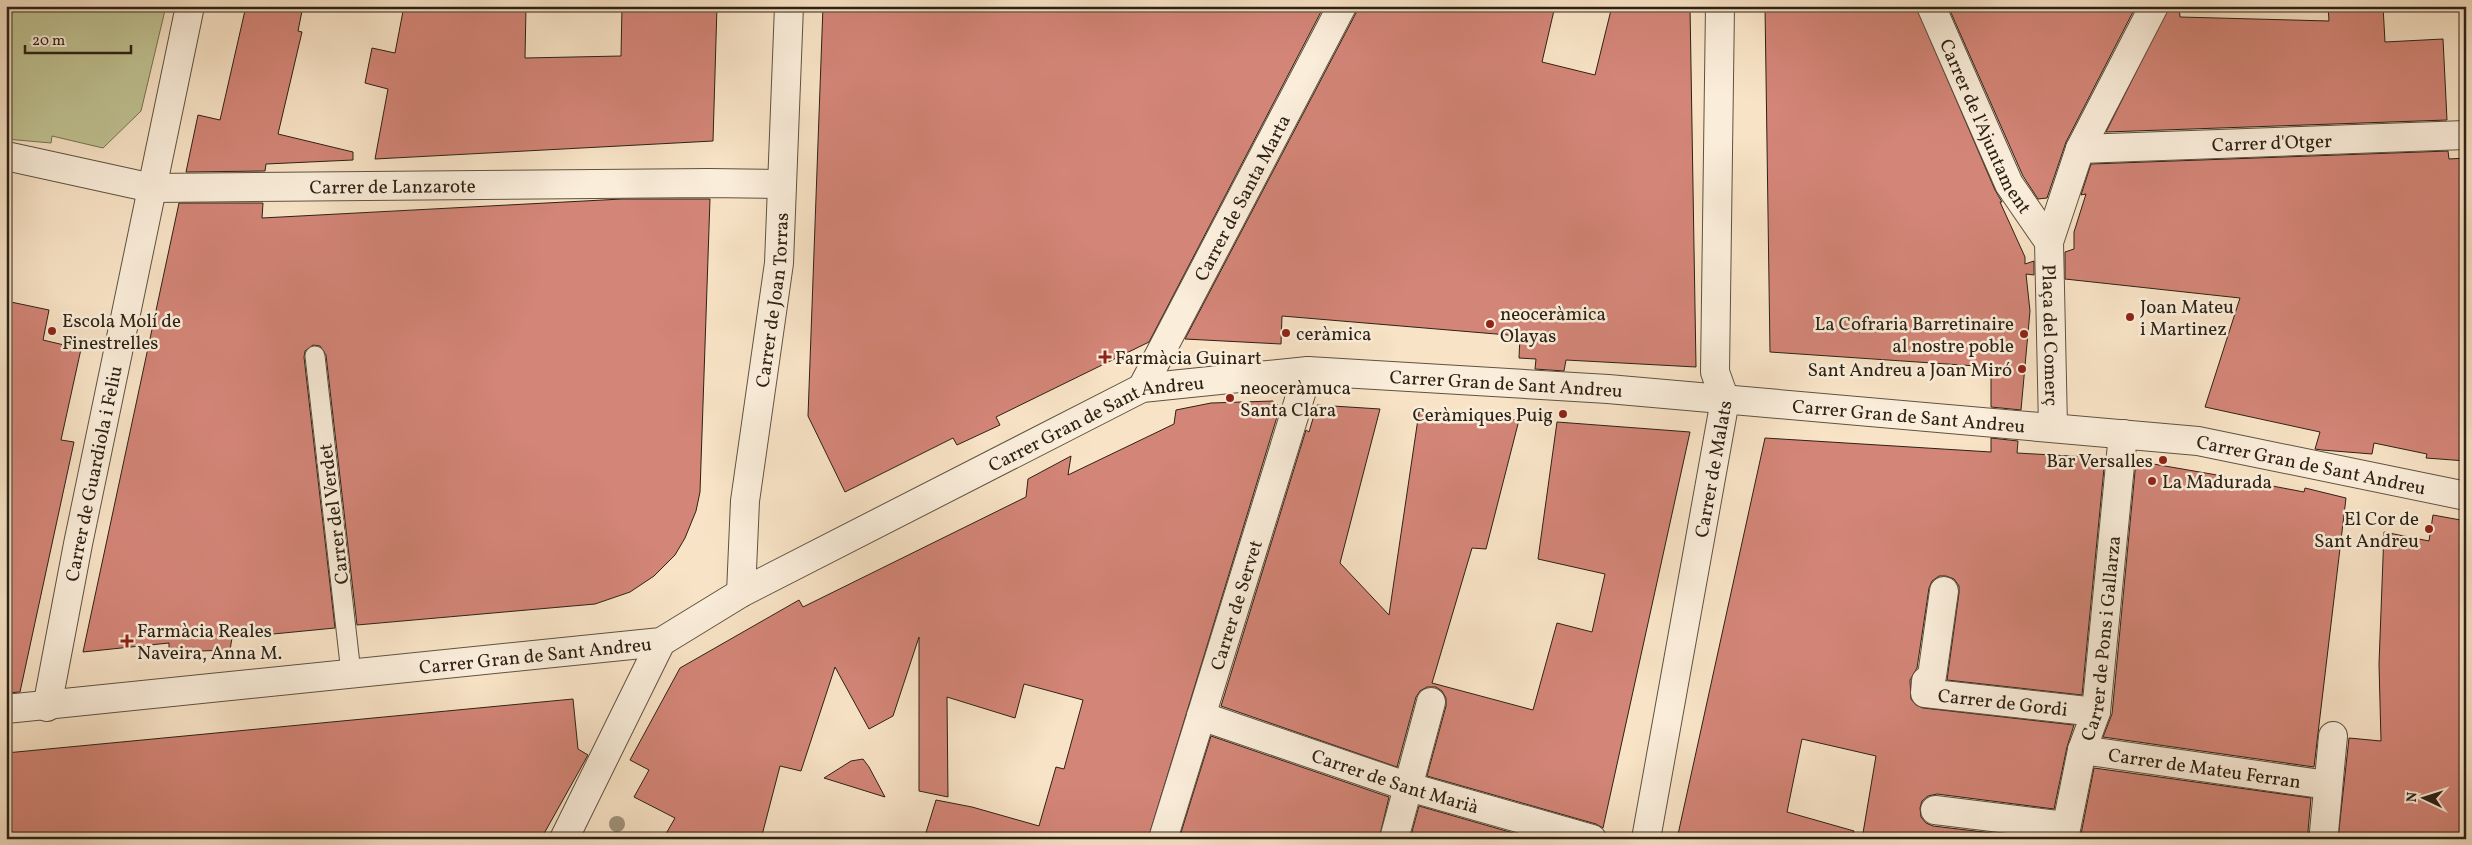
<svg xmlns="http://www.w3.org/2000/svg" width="2472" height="845" font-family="Vollkorn,serif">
<rect width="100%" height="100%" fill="#f8e3c6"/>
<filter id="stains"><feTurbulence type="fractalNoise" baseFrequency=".004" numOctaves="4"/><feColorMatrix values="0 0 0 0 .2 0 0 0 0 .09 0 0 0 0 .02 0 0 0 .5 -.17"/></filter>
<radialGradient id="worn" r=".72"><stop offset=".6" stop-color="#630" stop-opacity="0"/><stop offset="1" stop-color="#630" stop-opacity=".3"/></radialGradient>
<path fill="#c0c393" stroke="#767254" d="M6,6h160l-25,105 -38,37 -51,-12 -1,7 -45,-4z"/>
<path fill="#d38577" stroke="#2c2215" d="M246,6h57l-5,25 4,1 -24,102 75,18v8l-87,4 -1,7 -79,1 12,-57 22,5z
M404,6h122l-1,52 96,-2 1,-50h95l-4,135 -338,18 13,-70 -23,-6 7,-35 23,5z
M823,6h501l-175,336 -153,75 4,8 -43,20 -4,-7 -108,54 -37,-76z
M1357,6h198l-13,56 53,13 17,-69h78l6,361 -130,-7 -2,11 -29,-2 1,-10 -17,-1 1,-22 -238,-20 -1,28 -96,-5 171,-326z
M1765,6h151l79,184 7,12h-2l25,55v7l9,-3v14l-8,-1 4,37 -9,99 -30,-3v-40l-221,-15z
M1948,6h188l-70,136 -19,56 -9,1 -15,-23z
M2169,6h10l1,11 149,4 -1,-15h55l2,36 58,-3 4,81 -341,12z
M2448,151l1,8 17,-1v303l-40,-3 1,-4 -53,-11 -2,11 -50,-4 -7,-1 5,-17 -115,-25 35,-109 -175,-19v-27l9,-3v-17l12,-38 -5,1 10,-31z
M622,199h88l-10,293 -4,19 -11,27 -10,17 -21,21 -24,16 -35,12 -238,21 -31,-270 -6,-9 -7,-1 -8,6 -1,6 31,271 -103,10 -2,12 -61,2v-9l-86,9 96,-449h84l-1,15z
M6,301l43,9 -6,30 38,9 -20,91 13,2 -54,250 -14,1z
M1273,401l7,6 -132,432h-224l12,-39 36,7 67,19 17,-59 8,2 19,-69 -59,-16 -9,34 -68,-21 1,100 -29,-6v-154l-26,79 -24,13 -34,-62 -34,104 -21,-5 -19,73h-98l12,-21 -41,-21 15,-27 -19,-10 50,-92 119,-68 4,7 223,-110 2,-18 43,-23 -3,19 106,-51 2,-14 35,-7z
M1317,405l63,4 -40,154 49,52 30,-203 100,8 -33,129 -14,-1 -40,135 101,27 24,-87 35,9 13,-58 -67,-15 19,-137 133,10 -87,396 -7,-4 -169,-48 19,-70v-8l-4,-7 -6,-4h-9l-7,4 -4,6 -19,70 -176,-61 85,-276 3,2z
M1765,438l226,14v-14l27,3 -1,12 88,5 -23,237 -135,-15 12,-87v-7l-5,-7 -8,-3h-7l-7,5 -3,7 -12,80 -7,12 1,19 5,6 7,3 151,17 -7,22 -13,62 -117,-15 -9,2 -6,5 -2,7 1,9 5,6 7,3 109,13h-180l14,-83 -74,-17 -15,73 67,19 -2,8h-175z
M2136,461l81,14 49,13 1,-3 37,7 1,-4 41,10 -32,269 -211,-30 9,-23z
M2433,515l33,6v318h-128l11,-101 32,3 -2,-77 5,-132 45,9z
M573,699l5,50 10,6 -47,84h-535v-86z
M1211,736l178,61 -10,42h-200z
M863,759l6,8 16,30 -61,-19 27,-17z
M2094,768l217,30 -3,33 2,8h-230z
M1419,806l115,33h-124z"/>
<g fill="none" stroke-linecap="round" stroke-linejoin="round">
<defs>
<path id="service" d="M315,356l36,317"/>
<g id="pedestrian">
<path id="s1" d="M1931,6l78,178 40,58 4,185"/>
<path id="s2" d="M2082,750l246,35"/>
<path d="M1935,810l131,16"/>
<path d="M2324,832l9,-96"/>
</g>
<g id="minor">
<path id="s3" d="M2080,149l386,-14"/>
<path id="s4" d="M6,156l146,32 557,-5 73,1"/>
<path d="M2049,242l31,-93 74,-143"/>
<path id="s5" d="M1142,388l200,-382"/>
<path id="s6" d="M1944,591l-12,85 -6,5 -1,12 171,19"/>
<path id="s7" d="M741,593l4,-92 34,-238 10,-257"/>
<path id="s8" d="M47,707l31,-163 112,-538"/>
<path id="s9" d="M6,709l655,-67 80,-49 401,-205 166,-17 300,18 590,52 268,55"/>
<path id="s10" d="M1201,716l208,71 183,52"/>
<path d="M564,839l97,-197"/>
<path id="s11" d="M1163,839l145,-468"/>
<path d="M1394,839l37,-137"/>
<path id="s12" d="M1646,839l79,-439 -10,-28 5,-366"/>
<path id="s13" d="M2064,839l18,-89 14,-38 27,-278"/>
</g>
</defs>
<use href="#service" stroke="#5f5241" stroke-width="21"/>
<use href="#pedestrian" stroke="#5f5241" stroke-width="30"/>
<use href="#minor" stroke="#5f5241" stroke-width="30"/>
<use href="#service" stroke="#faedda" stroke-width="19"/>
<use href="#pedestrian" stroke="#faedda" stroke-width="28"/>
<use href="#minor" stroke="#faedda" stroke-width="28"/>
</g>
<circle fill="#a0937a" cx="617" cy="824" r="8"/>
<g fill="#8f2418" stroke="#faedda" stroke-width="2">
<circle cx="2130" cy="317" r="5"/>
<circle cx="1490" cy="324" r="5"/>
<circle cx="52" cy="331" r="5"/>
<circle cx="1286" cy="333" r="5"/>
<circle cx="2024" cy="334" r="5"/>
<path d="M1102.5 349.5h5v5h5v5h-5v5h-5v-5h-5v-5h5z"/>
<circle cx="2022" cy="369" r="5"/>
<circle cx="1230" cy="398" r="5"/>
<circle cx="1563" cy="414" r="5"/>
<circle cx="2163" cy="460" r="5"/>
<circle cx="2152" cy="481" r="5"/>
<circle cx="2429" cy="529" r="5"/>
<path d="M124.5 633.5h5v5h5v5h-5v5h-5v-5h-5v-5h5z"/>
</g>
<g text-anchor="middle" stroke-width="5" stroke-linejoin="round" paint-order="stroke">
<g font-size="19" fill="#2c2215" stroke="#faedda">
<text dy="7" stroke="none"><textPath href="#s1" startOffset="132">Carrer de l'Ajuntament</textPath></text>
<text dy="7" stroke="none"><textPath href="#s3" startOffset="192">Carrer d'Otger</textPath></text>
<text dy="7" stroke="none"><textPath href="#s4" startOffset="390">Carrer de Lanzarote</textPath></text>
<text dy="7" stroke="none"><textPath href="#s5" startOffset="215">Carrer de Santa Marta</textPath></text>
<text dy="7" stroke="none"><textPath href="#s7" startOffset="295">Carrer de Joan Torras</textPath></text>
<text dy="7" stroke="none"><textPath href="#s1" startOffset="358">Plaça del Comerç</textPath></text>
<text dy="7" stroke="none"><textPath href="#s9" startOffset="1568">Carrer Gran de Sant Andreu</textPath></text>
<text dy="7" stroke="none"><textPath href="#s9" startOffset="1972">Carrer Gran de Sant Andreu</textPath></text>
<text dy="7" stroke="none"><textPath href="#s9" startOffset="1148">Carrer Gran de Sant Andreu</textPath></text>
<text dy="7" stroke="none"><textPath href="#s9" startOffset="2378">Carrer Gran de Sant Andreu</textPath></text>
<text dy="7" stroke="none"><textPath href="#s12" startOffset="376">Carrer de Malats</textPath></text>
<text dy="7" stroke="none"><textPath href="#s8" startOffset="238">Carrer de Guardiola i Feliu</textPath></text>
<text transform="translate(333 514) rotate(-97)" y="7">Carrer del Verdet</text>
<text dy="7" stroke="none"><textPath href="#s11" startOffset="245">Carrer de Servet</textPath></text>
<text dy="7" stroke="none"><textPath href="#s13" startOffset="205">Carrer de Pons i Gallarza</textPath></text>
<text dy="7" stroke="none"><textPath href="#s9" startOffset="532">Carrer Gran de Sant Andreu</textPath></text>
<text dy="7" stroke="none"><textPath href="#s6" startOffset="184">Carrer de Gordi</textPath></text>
<text dy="7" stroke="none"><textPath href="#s2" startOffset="124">Carrer de Mateu Ferran</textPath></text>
<text dy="7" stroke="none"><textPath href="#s10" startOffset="205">Carrer de Sant Marià</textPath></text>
</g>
<g font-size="19" fill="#2c2215" stroke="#faedda" text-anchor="start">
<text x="2140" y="313">Joan Mateu<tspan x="2140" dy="22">i Martinez</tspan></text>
<text x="1500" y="320">neoceràmica<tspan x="1500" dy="22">Olayas</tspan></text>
<text x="62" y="327">Escola Molí de<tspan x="62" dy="22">Finestrelles</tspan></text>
<text x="2014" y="330" text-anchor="end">La Cofraria Barretinaire<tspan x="2014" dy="22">al nostre poble</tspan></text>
<text x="1296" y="340">ceràmica</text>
<text x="1115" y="364">Farmàcia Guinart</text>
<text x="2012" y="376" text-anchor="end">Sant Andreu a Joan Miró</text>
<text x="1240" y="394">neoceràmuca<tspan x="1240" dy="22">Santa Clara</tspan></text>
<text x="1553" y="421" text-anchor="end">Ceràmiques Puig</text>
<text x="2153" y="467" text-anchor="end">Bar Versalles</text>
<text x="2162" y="488">La Madurada</text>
<text x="2419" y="525" text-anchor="end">El Cor de<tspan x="2419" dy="22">Sant Andreu</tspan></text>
<text x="137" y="637">Farmàcia Reales<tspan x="137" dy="22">Naveira, Anna M.</tspan></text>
</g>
</g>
<rect width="2472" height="845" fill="none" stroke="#f8e3c6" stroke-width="25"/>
<rect x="8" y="8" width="2457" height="830" fill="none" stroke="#2c2215" stroke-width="2.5"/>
<rect x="12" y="12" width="2447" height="820" fill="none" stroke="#2c2215"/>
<g transform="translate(2424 798) rotate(274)" stroke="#faedda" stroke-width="4" paint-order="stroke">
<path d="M0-4L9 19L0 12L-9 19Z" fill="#2c2215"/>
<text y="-8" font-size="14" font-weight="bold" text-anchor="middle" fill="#2c2215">N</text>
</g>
<path d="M25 45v8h106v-8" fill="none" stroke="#2c2215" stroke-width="2.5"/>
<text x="32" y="45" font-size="15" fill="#2c2215" stroke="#faedda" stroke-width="4" paint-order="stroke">20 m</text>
<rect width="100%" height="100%" filter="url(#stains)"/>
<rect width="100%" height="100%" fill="url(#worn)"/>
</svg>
